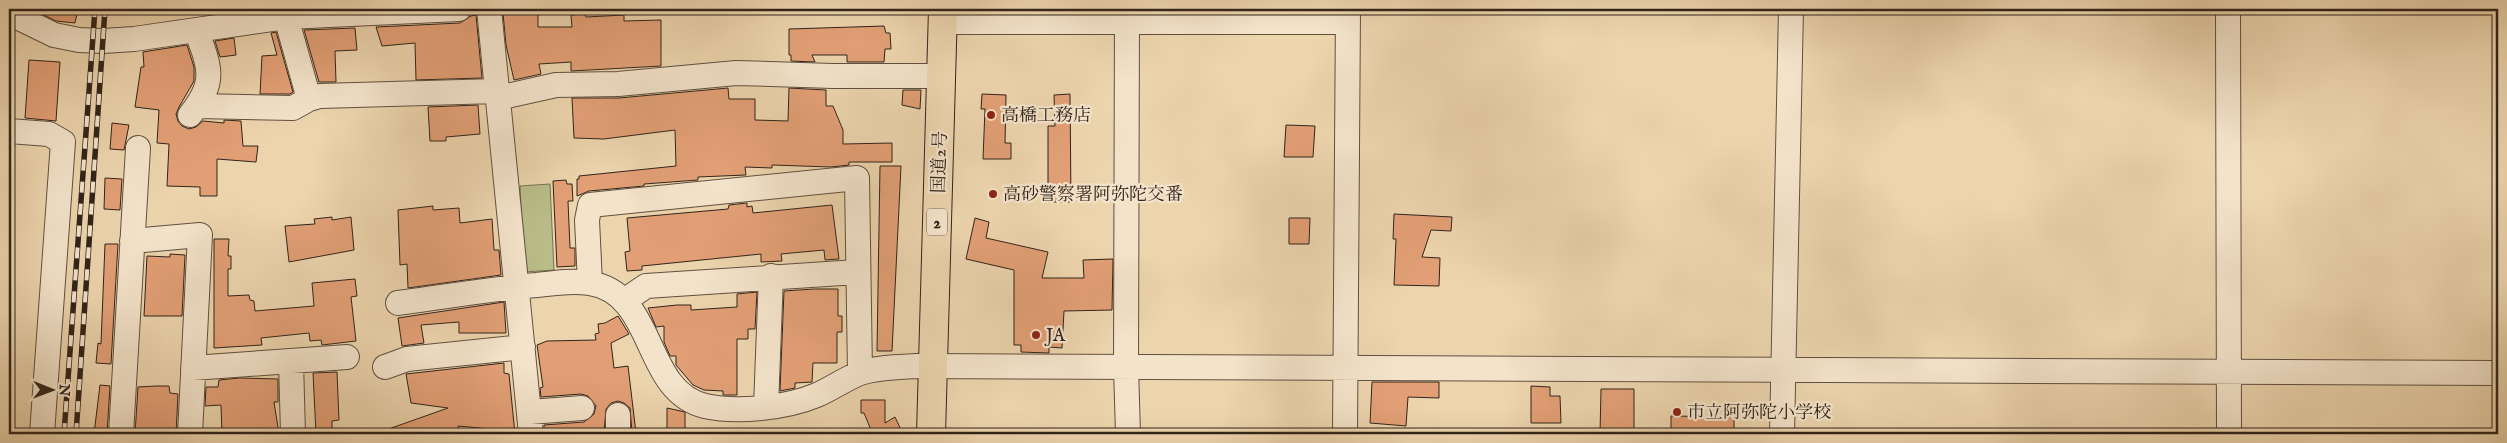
<svg xmlns="http://www.w3.org/2000/svg" width="2507" height="443" font-family="'IM FELL English','Noto Serif JP',serif">
<rect width="100%" height="100%" fill="#ecd4ad"/>
<filter id="stains"><feTurbulence type="fractalNoise" baseFrequency=".004" numOctaves="4"/><feColorMatrix values="0 0 0 0 .2 0 0 0 0 .09 0 0 0 0 .02 0 0 0 .5 -.17"/></filter>
<radialGradient id="worn" r=".72"><stop offset=".6" stop-color="#630" stop-opacity="0"/><stop offset="1" stop-color="#630" stop-opacity=".3"/></radialGradient>
<path fill="#b9bc88" stroke="#757052" d="M550,184l4,86 -30,2 -4,-86z"/>
<path fill="#e29f75" stroke="#31241b" d="M36,9h42l-3,14 -19,-2 -20,-10z
M538,11v16h34l-1,-12 14,-1 1,3 38,-2v6l37,-1v46l-90,5v-9l-32,2 2,10 -27,6 -8,-35 -3,-32z
M476,15l6,63 -66,2 -1,-37 -33,3 -6,-19 84,-4 11,-7z
M884,26l2,7h4l1,16h-6l-1,13h-37v-7h-35l3,7 -24,-1v-6h-2v-26z
M355,28l2,22 -22,1 1,31h-17l-15,-52z
M276,32l17,60 -3,2h-30l2,-38 15,-1 -6,-22z
M234,38l2,17 -16,2 -5,-16z
M187,45l7,22v14l-15,26 -3,7 2,7 4,5 7,3 7,-2 7,-6 21,2v-3l17,1 2,25h15l-2,16 -39,-3v37h-17v-9l-33,-1 2,-42 -12,-1 2,-33 -24,-3 6,-40h3l-1,-15z
M29,60l31,2 -4,59 -31,-3z
M728,88l1,11h26v21l33,1 1,-33 37,2v16h7l10,24v14l49,-1v19h-43v3l-18,2 -59,-2v3l-27,-1 1,8 -48,2v3l-54,4v2l-55,5 -12,5v-17h2v-3l97,-10 -1,-36 -71,9 -30,-1 -2,-40h47z
M903,90h18l-1,19 -18,-4z
M982,94l24,1 -1,48h6v16h-28l2,-50h-4z
M1070,94l1,108h-23v-76h7l-1,-31z
M478,105l2,29 -34,3v4h-16l-2,-34z
M112,123l17,2 -5,25 -14,-1z
M1286,125l29,1 -2,31h-29z
M880,166h21l-9,185h-15z
M105,178l17,1 -2,31 -16,-1z
M566,180l1,4h5l1,17h-5l2,47h5v18l-18,1 -4,-86z
M747,203v4l5,-1 1,7 79,-8 7,54 -14,1 -1,-10 -43,4 1,7 -21,1v-8l-119,12v4l-15,1 -2,-19 5,-1 -3,-33 101,-9 1,-4z
M433,206v4l26,-2 1,15 32,-4 2,31h5l2,25 -93,13 -1,-24 -7,1 -2,-55z
M1394,214l58,3 -1,14 -20,-1 -9,27 18,1 -1,28 -45,-1 2,-46h-3z
M332,217v3l19,-3 3,33 -65,12 -4,-36 30,-2 -1,-5z
M975,218l14,4 -3,16 62,14 -6,26h42l-1,-18 30,-1 -1,51 -48,1 -2,37 -13,-1v6l-28,-1v-7h-7v-75l-48,-11z
M1289,218h21l-1,26h-20z
M214,239h15l-1,17h3v13h-3v27l21,-1 1,5 4,1 1,10 59,-5 -2,-23 43,-4 2,17 -6,1 5,44 -34,4 -1,-5 -11,1 -1,-8 -48,5 1,7 -48,3z
M105,244h13l-7,120 -15,-1 2,-20 3,1z
M170,254l15,1 -3,61h-38l3,-60 23,1z
M814,289h24v27h4v16h-5v31h-24l-1,19 -17,1v5l-15,3 4,-100z
M757,292l-2,37h-7v10h-11v56h-14v-4l-19,-1 -11,-5 -17,-20v-9h-6l-6,-14v-16l-8,1 -8,-19 29,-3h14v5l46,-3v-13z
M504,302l2,31h-47v-11l-38,3 3,18 -22,3 -4,-28z
M618,316l11,18 -18,9 3,25 14,-2 8,67 -4,-1 -2,-24 -6,-5 -6,-2 -7,2 -5,6 -2,24 -60,1v-9l40,-3 10,-8 2,-8 -8,-10 -7,-2 -40,3 -1,-9 3,-1 -6,-42 10,-4 49,-1 -1,-6 4,-1 -1,-9 7,-1z
M504,363v10l5,1 6,60h-25v-5l-32,-3 2,8h-80v-2l68,-24 -37,-5 -5,-29z
M337,372l2,48 -7,1v13h-16l-3,-61z
M239,378l39,1v23h-4l5,32h-57l-1,-29 -16,1 1,-19h12l1,-7z
M1372,382h67v16l-31,-1 -2,29 -36,-3z
M100,385l10,1 -3,48h-13z
M156,386h13l1,7 8,1 -2,40h-41l3,-47z
M1531,386l19,1v9h10l1,27h-30z
M1601,389h33v45h-34z
M861,400h24v23l10,-6 8,17h-40l8,-4 -7,-17h-3z
M667,408l18,4v20h-18z
M1671,416l63,1v17h-63z"/>
<g fill="none" stroke-linecap="round" stroke-linejoin="round">
<defs>
<path id="minor" d="M489,9l42,425
M1127,9l-1,358 2,67
M2228,9l1,425
M9,13l45,22 25,5 24,1 31,-2 152,-22 173,-8
M286,17l23,82
M943,22h405
M498,98l58,-13 62,-1 118,-11 97,3h109
M197,106l96,2 16,-9 11,-3 177,-5
M190,115c27,-33 20,-48 6,-85
M9,131l40,3 14,8 -21,292
M132,241l68,-6 -10,199
M590,283l-3,-63 3,-15 267,-27 3,195
M624,301l22,-15 211,-14
M398,303c46,-6 92,-14 139,-18 16,-2 36,-5 52,-2 68,10 53,108 116,123 32,7 81,2 112,-11 14,-6 28,-16 43,-22 18,-6 38,-6 56,-7l1582,7
M291,361l2,73
M385,367l22,-8 116,-12
M193,368l154,-11
M766,407l5,-131
M530,412l52,-4
M618,415v19
M121,434l17,-286
M1345,434l3,-425
M1782,434l9,-425"/>
<path id="highway" d="M931,434l12,-425"/>
</defs>
<use href="#minor" stroke="#605040" stroke-width="26"/>
<use href="#highway" stroke="#31241b" stroke-width="30"/>
<use href="#minor" stroke="#f3e3ca" stroke-width="24"/>
<use href="#highway" stroke="#ecd4ad" stroke-width="28"/>
<defs>
<path id="rail" d="M64,434l31,-425
M76,434l29,-425"/>
</defs>
<use href="#rail" stroke="#31241b" stroke-width="5.5"/>
<use href="#rail" stroke="#f3e3ca" stroke-width="4" stroke-dasharray="11" stroke-linecap="butt"/>
</g>
<g fill="#8f2418" stroke="#f3e3ca" stroke-width="2">
<circle cx="991" cy="115" r="5"/>
<circle cx="993" cy="194" r="5"/>
<circle cx="1036" cy="335" r="5"/>
<circle cx="1677" cy="412" r="5"/>
</g>
<g text-anchor="middle" stroke-width="4.5" stroke-linejoin="round" paint-order="stroke">
<rect fill="#f3e3ca" stroke="#6b5d50" stroke-width="1" x="927" y="208.5" width="20" height="27" rx="4"/>
<g font-size="16" font-weight="bold" fill="#31241b">
<text x="937" y="228">2</text>
</g>
<g font-size="18" fill="#31241b" stroke="#f3e3ca" text-anchor="start">
<text x="1001" y="121">高橋工務店</text>
<text x="1003" y="200">高砂警察署阿弥陀交番</text>
<text x="1046" y="341">JA</text>
<text x="1687" y="418">市立阿弥陀小学校</text>
</g>
<g font-size="18" fill="#31241b" stroke="#f3e3ca">
<text transform="translate(939 162) rotate(-88)" y="6">国道2号</text>
</g>
</g>
<rect width="2507" height="443" fill="none" stroke="#ecd4ad" stroke-width="30"/>
<rect x="10" y="10" width="2487" height="423" fill="none" stroke="#31241b" stroke-width="2.5"/>
<rect x="15" y="15" width="2477" height="413" fill="none" stroke="#31241b"/>
<g transform="translate(52 390) rotate(91)" stroke="#f3e3ca" stroke-width="4" paint-order="stroke">
<path d="M0-4L9 19L0 12L-9 19Z" fill="#31241b"/>
<text y="-8" font-size="14" font-weight="bold" text-anchor="middle" fill="#31241b">N</text>
</g>
<rect width="100%" height="100%" filter="url(#stains)"/>
<rect width="100%" height="100%" fill="url(#worn)"/>
</svg>
